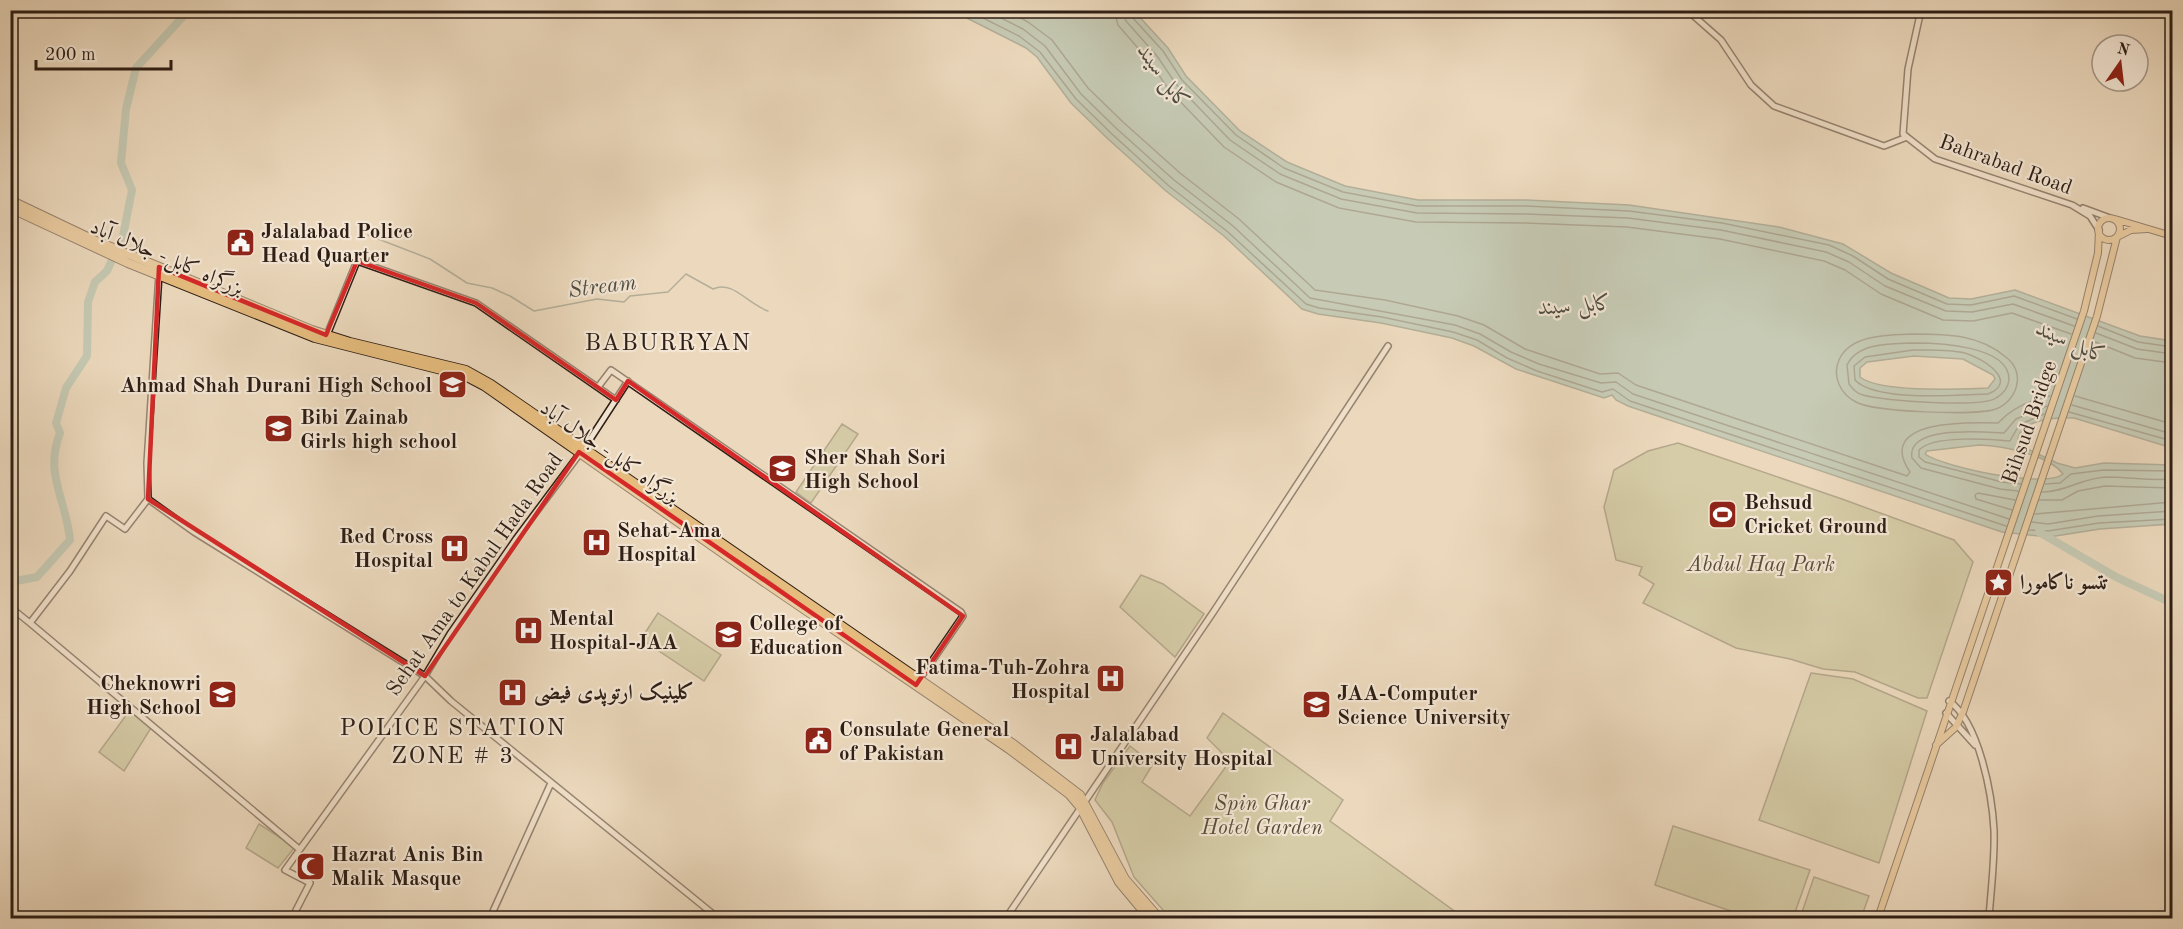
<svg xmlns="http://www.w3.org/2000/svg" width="2183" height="929" font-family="'Old Standard TT',Amiri,serif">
<rect width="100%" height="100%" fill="#ecd9bd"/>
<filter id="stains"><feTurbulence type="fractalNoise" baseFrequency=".00333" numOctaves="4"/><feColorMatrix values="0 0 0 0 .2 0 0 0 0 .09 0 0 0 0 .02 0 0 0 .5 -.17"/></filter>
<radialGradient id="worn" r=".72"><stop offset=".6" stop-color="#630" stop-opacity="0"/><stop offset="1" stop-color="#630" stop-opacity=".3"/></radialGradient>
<path fill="#bbbe8f" stroke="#746e52" stroke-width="1.5" d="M842,424l16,10 -47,69 -15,-11z
M1678,443l164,56 112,41 19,22 -46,136h-9l-63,-26 -32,-3 -33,-10 -54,-11 -93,-45 11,-19 -15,-9 3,-8 -26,-7 -12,-53 10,-37 34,-19z
M1141,575l22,9 41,30 -29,43 -55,-50z
M658,613l63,42 -17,26 -63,-42z
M1811,673l42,6 74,32 -48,152 -120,-43z
M130,710l21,18 -27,43 -25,-19z
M1223,713l120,87 -13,21 134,97h-294l-36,-41 -22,-55 -17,-22 8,-17 27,-37 23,18 -11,18 48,34 40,-55 -23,-23z
M259,824l36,23 -17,21 -32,-20z
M1673,826l137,44 -17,48h-42l-96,-33z
M1814,877l55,19 -8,22h-61z"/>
<path fill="#9abbaa" stroke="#6f7c6e" stroke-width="1.5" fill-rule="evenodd" d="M953,11h181l34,37 18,28 54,55 47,31 58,24 73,14h108l103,5 150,22 64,17 48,29 58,25 22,1 44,-9 125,46 32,5v107l-98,-30c-16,-1 -53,1 -56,21l3,7 36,17 18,5 29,-5 68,2v59l-72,5 -51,8 -47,-5 -374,-126 -12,-6 -4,-5 -8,3 -88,-29 -42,-23 -22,-8 -71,-15 -63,-9 -16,-5 -78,-73 -58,-45 -58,-52 -37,-36 -34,-46 -11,-9zM1914,356l49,3 30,16 2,4 -7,9c-28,1 -108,5 -128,-11v-9l7,-6zM1979,445c23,1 69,9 84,29 -18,15 -120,-7 -138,-20l2,-3z"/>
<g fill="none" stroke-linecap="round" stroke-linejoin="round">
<path stroke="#646c60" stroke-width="1.5" d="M967,10l52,26 21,16 36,47 36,35 57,52 59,46 78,72 13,4 63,9 71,15 24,8 30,18 30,13 65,21 11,-3 17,12 376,125
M985,10l38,19 22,17 36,48 36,35 57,51 59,46 77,72 145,27 25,9 31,18 28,12 62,19 15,-1 17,12 376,125
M1006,10l22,12 24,18 36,48 35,34 57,51 59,46 76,71 70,10 73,16 26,9 41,24 75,25 18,-1 18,12 271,91 3,-4c-36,-53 60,-50 88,-49 14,-15 32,-23 52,-27
M1114,10l4,15 32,37 19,28 55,57 52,35 63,26 77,14 109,1 102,4 93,12 104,22 21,9 36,24 62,26 30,1 39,-8 59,21
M1123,10l3,11 31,35 19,28 54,56 50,34 61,25 76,14 109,1 102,4 93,12 105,22 23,10 36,24 61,25 26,1 41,-8 61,22
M1131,10l1,7 31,34 19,29 54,55 48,33 59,24 74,14h109l103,5 93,12 107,22 24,11 35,23 59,25 24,1 43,-9 63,23
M2098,326l40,16 34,5
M2096,333l41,16 35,5
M1913,334c33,0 67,0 94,24 19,15 10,43 -11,51 -20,7 -122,3 -140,-7 -16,-8 -24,-26 -17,-42 11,-26 50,-25 74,-26z
M2093,341l42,17 37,5
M1913,343c23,0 97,2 96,37 -1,8 -6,14 -13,18 -15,10 -113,3 -133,-3 -6,-1 -10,-6 -14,-11l-2,-19c11,-23 44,-21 66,-22z
M1913,350c17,0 36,-1 52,3 17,5 55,28 23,41 -30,1 -113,8 -133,-14l-1,-14 11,-9z
M2075,396l97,28
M2072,405l100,29
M2069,412l103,29
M2021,484l-19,-2 -77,-20 -6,-5v-7c13,-15 72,-11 91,-9l9,-16 25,-11
M2045,484l15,-1 11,-9 33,-4 68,1
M2018,491l-18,-2 -79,-21 -9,-10c-6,-33 71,-26 92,-25l12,-14 31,-13
M2042,492c24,0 40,-14 64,-15 22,0 44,4 66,2
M2039,500h23l16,-9 27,-5 67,2
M2012,510l-36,-11 -1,-4 3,-2 37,7
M2035,514l137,-12
M2032,522l16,2 50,-8 74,-5
M2029,530l19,1 51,-8 73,-4"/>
<path stroke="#6f7c6e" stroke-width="1.5" d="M368,235l62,24 37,24 25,5 18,8 24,15 63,-12 27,3 6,-6 38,-4 18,-18 27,15c20,-9 33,14 55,22"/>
<path stroke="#9abbaa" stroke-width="8" d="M2039,532l77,45 56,26
M10,582l27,-5 33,-37c-4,-42 -26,-65 -10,-107l-4,-10 10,-35 21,-32 1,-54 7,-20 12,-11 16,-35 9,-46 -11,-27 5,-54 10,-41 53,-58"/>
<defs>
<path id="secondary" d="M1687,10l34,30 30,45 23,21 110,40 23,-9
M1921,10l-13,59 -5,65 32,25 137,46 18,11 9,14
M2083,208l27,10
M159,274l-12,189 1,36 46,33 231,144 26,25 267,217
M327,335l30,-74 119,42 140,97
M598,387l13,-17 350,242 2,4 -44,64
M10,607l20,16 40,-52 36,-55 19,13 23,-30
M30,623l269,226
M1949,701c30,21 43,93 45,129 1,29 -3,59 -5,88
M1946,713l29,32
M292,918l18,-35 -25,-13 140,-194 25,-42 66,-95 71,-95 41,-63
M490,918l61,-135
M1006,918l208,-307 174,-265"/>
<path id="primary" d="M2098 229a11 11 0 1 1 22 0a11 11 0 1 1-22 0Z
M2115,219l57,17
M1936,745l20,-18 7,-15 134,-396 20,-79 14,-7 16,-1
M1878,918l206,-607 14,-58 1,-23"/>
<path id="highway" d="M10,200l84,40 218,90 38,12 116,28 25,14 521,359 68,52 45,84 34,39
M10,208l118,55 187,75 150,38 19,10 264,185 261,178 60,45 11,13 39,75 30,36"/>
</defs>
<use href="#secondary" stroke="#2e1e15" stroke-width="8"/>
<use href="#primary" stroke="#2e1e15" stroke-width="8"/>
<use href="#highway" stroke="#2e1e15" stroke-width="10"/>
<use href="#secondary" stroke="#f3e6d4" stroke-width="5"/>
<use href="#primary" stroke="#e6bc7e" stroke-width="6"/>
<use href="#highway" stroke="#e6bc7e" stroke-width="8"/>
</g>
<path d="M0 0H2183V929H0ZM357,261l119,42 140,97 12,-19 335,235 -47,69 -337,-233 -154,224 -277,-177 11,-232 167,68z" fill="#ecd9bd" fill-opacity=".55" fill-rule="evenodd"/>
<path fill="none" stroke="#d62828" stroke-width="4.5" stroke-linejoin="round" d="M357,261l119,42 140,97 12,-19 335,235 -47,69 -337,-233 -154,224 -277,-177 11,-232 167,68z"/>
<defs>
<symbol id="civic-square" viewBox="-11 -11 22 22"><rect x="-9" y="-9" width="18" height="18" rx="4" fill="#8f2418" stroke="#f3e6d4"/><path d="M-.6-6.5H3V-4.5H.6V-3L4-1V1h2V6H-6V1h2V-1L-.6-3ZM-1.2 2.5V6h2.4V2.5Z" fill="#fff"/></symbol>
<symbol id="school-square" viewBox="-11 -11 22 22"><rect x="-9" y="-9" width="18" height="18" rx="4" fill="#8f2418" stroke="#f3e6d4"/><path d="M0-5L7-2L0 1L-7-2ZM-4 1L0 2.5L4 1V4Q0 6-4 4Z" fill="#fff"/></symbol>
<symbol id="stadium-square" viewBox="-11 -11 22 22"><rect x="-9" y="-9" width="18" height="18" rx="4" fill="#8f2418" stroke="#f3e6d4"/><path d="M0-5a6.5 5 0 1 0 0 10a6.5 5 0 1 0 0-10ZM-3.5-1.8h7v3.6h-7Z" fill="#fff"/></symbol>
<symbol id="hospital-square" viewBox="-11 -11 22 22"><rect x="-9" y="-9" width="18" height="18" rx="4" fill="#8f2418" stroke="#f3e6d4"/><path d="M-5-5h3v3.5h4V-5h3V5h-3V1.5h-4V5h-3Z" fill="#fff"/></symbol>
<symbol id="sight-square" viewBox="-11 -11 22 22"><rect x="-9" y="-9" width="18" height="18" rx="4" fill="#8f2418" stroke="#f3e6d4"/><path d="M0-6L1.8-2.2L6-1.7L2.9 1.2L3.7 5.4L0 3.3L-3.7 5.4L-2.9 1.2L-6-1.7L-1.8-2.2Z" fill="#fff"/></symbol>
<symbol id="university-square" viewBox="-11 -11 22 22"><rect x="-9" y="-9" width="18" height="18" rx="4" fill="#8f2418" stroke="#f3e6d4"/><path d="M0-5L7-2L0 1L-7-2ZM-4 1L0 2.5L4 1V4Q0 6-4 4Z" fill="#fff"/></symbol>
<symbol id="mosque-square" viewBox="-11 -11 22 22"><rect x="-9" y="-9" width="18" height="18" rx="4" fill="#8f2418" stroke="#f3e6d4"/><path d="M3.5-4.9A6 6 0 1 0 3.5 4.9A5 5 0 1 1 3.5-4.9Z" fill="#fff"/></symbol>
</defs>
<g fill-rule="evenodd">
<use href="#civic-square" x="224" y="226" width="33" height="33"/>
<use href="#school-square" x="436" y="368" width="33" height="33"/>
<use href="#school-square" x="262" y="412" width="33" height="33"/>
<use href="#school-square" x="766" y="452" width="33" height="33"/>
<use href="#stadium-square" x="1706" y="498" width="33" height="33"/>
<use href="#hospital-square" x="580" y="526" width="33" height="33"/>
<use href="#hospital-square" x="438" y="532" width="33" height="33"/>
<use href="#sight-square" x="1982" y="566" width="33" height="33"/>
<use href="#hospital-square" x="512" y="614" width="33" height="33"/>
<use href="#university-square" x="712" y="618" width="33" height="33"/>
<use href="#hospital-square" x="1094" y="662" width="33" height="33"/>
<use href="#hospital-square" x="496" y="676" width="33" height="33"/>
<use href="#school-square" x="206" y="678" width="33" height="33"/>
<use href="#university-square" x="1300" y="688" width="33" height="33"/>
<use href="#civic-square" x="802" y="724" width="33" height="33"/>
<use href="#hospital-square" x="1052" y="730" width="33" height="33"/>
<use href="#mosque-square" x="294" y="850" width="33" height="33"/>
</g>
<g text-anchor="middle" stroke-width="4.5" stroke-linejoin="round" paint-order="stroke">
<g font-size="21" fill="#2e1e15" stroke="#f3e6d4">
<text transform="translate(2006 164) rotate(20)" y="7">Bahrabad Road</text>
<text transform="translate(167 257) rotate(23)" y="7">بزرگراه کابل- جلال آباد</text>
<text transform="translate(2029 422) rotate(-71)" y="7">Bihsud Bridge</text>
<text transform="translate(610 452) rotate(35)" y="7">بزرگراه کابل- جلال آباد</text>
<text transform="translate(474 574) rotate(-55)" y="7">Sehat Ama to Kabul Hada Road</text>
</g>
<g font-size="21" font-weight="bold" fill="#2e1e15" stroke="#f3e6d4" text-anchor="start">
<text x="261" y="238">Jalalabad Police<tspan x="261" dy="24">Head Quarter</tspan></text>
<text x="432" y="392" text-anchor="end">Ahmad Shah Durani High School</text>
<text x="300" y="424">Bibi Zainab<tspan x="300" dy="24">Girls high school</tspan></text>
<text x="804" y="464">Sher Shah Sori<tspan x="804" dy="24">High School</tspan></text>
<text x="1744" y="509">Behsud<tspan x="1744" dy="24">Cricket Ground</tspan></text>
<text x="617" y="537">Sehat-Ama<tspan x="617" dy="24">Hospital</tspan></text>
<text x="433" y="543" text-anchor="end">Red Cross<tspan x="433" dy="24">Hospital</tspan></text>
<text x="2020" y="589">تتسو ناکامورا</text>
<text x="549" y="625">Mental<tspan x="549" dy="24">Hospital-JAA</tspan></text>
<text x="749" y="630">College of<tspan x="749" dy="24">Education</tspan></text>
<text x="1090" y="674" text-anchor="end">Fatima-Tuh-Zohra<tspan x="1090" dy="24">Hospital</tspan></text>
<text x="201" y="690" text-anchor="end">Cheknowri<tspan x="201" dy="24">High School</tspan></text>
<text x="534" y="699">کلینیک ارتوپدی فیضی</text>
<text x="1337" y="700">JAA-Computer<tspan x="1337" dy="24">Science University</tspan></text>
<text x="839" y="736">Consulate General<tspan x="839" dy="24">of Pakistan</tspan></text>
<text x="1090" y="741">Jalalabad<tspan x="1090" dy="24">University Hospital</tspan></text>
<text x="331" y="861">Hazrat Anis Bin<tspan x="331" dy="24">Malik Masque</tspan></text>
</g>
<g font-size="21" font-style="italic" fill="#584e3a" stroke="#f3e6d4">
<text x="1761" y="571">Abdul Haq Park</text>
<text x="1262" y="810">Spin Ghar<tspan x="1262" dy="24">Hotel Garden</tspan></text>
</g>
<g font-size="22" font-style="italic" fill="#4e4d42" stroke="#f3e6d4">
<text transform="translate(1165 76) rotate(54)" y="8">کابل سيند</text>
<text transform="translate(602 285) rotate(-7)" y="8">Stream</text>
<text transform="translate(1575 304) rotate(-4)" y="8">کابل سيند</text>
<text transform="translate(2072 341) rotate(24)" y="8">کابل سيند</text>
</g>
<g font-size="24" letter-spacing="1.5" fill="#2e1e15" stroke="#f3e6d4">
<text x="668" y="350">BABURRYAN</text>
<text x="453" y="735">POLICE STATION<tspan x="453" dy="28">ZONE # 3</tspan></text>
</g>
</g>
<rect width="2183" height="929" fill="none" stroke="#ecd9bd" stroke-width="36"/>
<rect x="12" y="12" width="2159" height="905" fill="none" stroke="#2e1e15" stroke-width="3"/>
<rect x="18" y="18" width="2147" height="893" fill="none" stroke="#2e1e15" stroke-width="1.5"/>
<g transform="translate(2120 63) rotate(14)"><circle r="28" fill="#f3e6d4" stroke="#a49688" stroke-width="1.5"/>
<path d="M0-4.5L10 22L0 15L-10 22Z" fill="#8f2418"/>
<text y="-9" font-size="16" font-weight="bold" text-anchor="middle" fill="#2e1e15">N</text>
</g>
<path d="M36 60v9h135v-9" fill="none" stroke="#2e1e15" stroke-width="3"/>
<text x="45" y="60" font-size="18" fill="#2e1e15" stroke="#f3e6d4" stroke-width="4.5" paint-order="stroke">200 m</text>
<rect width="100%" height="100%" filter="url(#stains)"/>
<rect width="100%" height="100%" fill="url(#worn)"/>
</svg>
